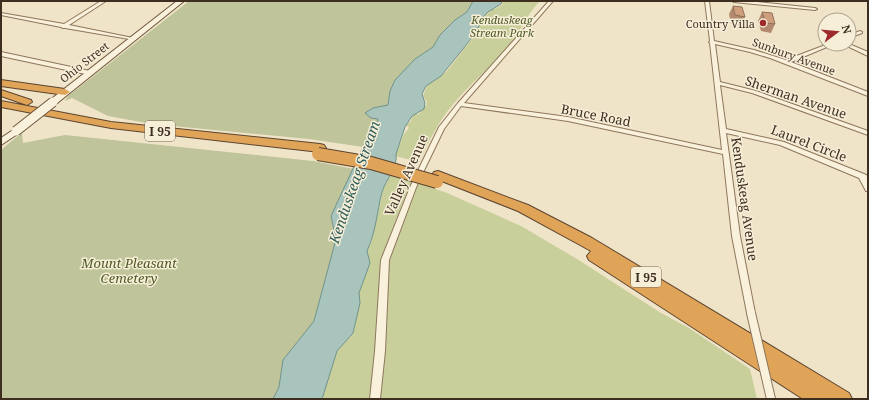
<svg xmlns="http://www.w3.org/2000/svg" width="869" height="400" font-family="'Noto Serif',serif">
  <rect width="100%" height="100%" fill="#f0e4c8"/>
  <path fill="#c9cf9b" d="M503,1h37c-15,15 -21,35 -35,50 -16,18 -35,33 -50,51 -16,18 -26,39 -36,60l-24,-6 9,-22 5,-6 -3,-3 5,-4 2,-7h6l5,-7 2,-1 1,-4 -4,-6 4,-10 -2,-1 21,-13 32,-41 1,-6 6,-5 -5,-1 11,-8v-2h4l7,-4z
    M391,173l56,20 74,33 56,33 84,54 28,15 61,41 7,30h-436l2,-3 14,-45 16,-18 7,-30 -1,-10 11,-30 -3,-12 4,-8 12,-53z"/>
  <path fill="#bfc49a" d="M189,1h284l-6,11 -12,8 -15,15 -7,12 -18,12 -25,32 -2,14 -15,3 -8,5 6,5 7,1 -1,12 -14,16 -54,-8 -157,-15 -44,-8 -36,-18 -7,3 3,-5z
    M20,134h2l1,9 42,-8 248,26 41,8 -23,47 5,23 -22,82 -31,39 -4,27 -6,12h-272v-249z"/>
  <path fill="#a9c4bc" stroke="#6f938a" d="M473,1h29l-1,3 -13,8 -6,6 -5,13 -14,18 -22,27 -15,10 -4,8 3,9 -1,6 -12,7 -7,11 -9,27c2,14 -10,25 -14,38 -5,19 -6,40 -15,59l3,12 -11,30 1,10 -7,30 -16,18 -14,45 -2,3h-48l6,-12 4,-27 31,-39 22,-82 -5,-23 32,-69 14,-16 1,-12 -7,-1 -6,-5 8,-5 15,-3 2,-14 5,-11 20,-21 18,-12 7,-12 15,-15 12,-8z"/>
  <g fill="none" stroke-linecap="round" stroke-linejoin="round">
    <defs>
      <path id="street" d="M101,1h5l-37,24 64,13h2v2l-70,-12h-2l-2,-1 -60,-12v-2l63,11z
        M549,1h4l-89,102 104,14 154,33 -12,-107 -1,-1 1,-1 -5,-40h4l5,40 40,9 32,10 42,-16h6l-43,18 77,30v4l-98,-38 -20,-6 -35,-8 5,38 36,9 112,40v4l-116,-42 -32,-8 6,44 58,13 80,32 4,2v15h-2l-7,-13 -79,-33 -54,-12 14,103 15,77 -1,3 -3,1 -3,-1 -1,-3 -15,-77 -9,-82 -155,-33 -107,-15 -17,23 -27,56 -28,75 -4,91 -5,48h-10l5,-48 6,-91 30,-75 28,-58 19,-24z
        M732,1h15l68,7 2,1 -2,1 -81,-8z
        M860,31l2,1v1l-13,5v-3z
        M843,44h6l19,8v4z
        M1,52l89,19 3,2 -3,2 -89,-19z"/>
      <path id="secondary" d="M177,1h7l-128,103h-6v-4z
        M16,128l4,3 -1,2 -18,12v-7z"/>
      <path id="highway" d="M1,80l64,9 5,3 -5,3 -64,-9z
        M1,90l30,10 1,2 -5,3 -26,-9z
        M1,101l110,21 209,22 4,1 2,3 -2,3 -4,1 -209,-24 -110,-21z
        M438,171l90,34 64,33 257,155 3,6h-49l-214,-139 -2,-4 4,-5 -9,-5 -64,-35 -84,-33 -2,-3 2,-3z"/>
    </defs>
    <use href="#street" stroke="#8d765c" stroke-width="2"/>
    <use href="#secondary" stroke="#6f573f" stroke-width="2"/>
    <use href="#highway" stroke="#5b4430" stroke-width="2"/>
    <use href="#street" fill="#faf1dc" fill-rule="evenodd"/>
    <use href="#secondary" fill="#faf1dc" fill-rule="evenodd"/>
    <use href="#highway" fill="#e0a458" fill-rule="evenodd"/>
    <defs>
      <path id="street-bridge" d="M751,313l20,86"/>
      <path id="secondary-bridge" d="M16,131l37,-29"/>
      <path id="highway-bridge" d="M318,154l53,9 66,19"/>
    </defs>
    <use href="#street-bridge" stroke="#8d765c" stroke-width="10" stroke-linecap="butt"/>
    <use href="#secondary-bridge" stroke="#6f573f" stroke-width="11" stroke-linecap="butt"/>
    <use href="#highway-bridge" stroke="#5b4430" stroke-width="14" stroke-linecap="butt"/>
    <use href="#street-bridge" stroke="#faf1dc" stroke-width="8"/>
    <use href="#secondary-bridge" stroke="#faf1dc" stroke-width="9"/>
    <use href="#highway-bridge" stroke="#e0a458" stroke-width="12"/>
  </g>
  <path fill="#b2896c" d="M733,6l12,11 -4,8 -10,-1 -2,-10z
    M762,12l13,12 -4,9 -10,-2 -3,-10z"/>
  <path fill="#cf9f7d" stroke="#916f58" d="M733,6l9,1 3,10 -10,-2z
    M762,12l10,1 3,11 -9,-1z"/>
  <circle fill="#9e2a2b" stroke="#f7eed8" stroke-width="1.5" cx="763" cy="23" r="4"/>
  <g text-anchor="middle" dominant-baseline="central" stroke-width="3" stroke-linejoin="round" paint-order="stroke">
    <g font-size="11" font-style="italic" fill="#4d5a26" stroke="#f7eed8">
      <text x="502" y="19">Kenduskeag<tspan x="502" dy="13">Stream Park</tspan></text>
    </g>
    <g font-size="11" fill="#3d2e20" stroke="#f7eed8" text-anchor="end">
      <text x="755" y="23">Country Villa</text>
    </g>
    <g font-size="11" fill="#3d2e20" stroke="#f7eed8">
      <text transform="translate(794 56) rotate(20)">Sunbury Avenue</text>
      <text transform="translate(84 62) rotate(-38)">Ohio Street</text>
    </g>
    <g fill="#f7eed8" stroke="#756857" stroke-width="1">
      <rect x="145" y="121" width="30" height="20" rx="3"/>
      <rect x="631" y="267" width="30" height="20" rx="3"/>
    </g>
    <g font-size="12" font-weight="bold" fill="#3d2e20">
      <text x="160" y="131">I 95</text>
      <text x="646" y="277">I 95</text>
    </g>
    <g font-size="13" fill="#3d2e20" stroke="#f7eed8">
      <text transform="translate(796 97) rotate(19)">Sherman Avenue</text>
      <text transform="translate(596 115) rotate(11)">Bruce Road</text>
      <text transform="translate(809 143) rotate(21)">Laurel Circle</text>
      <text transform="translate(406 175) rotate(-66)">Valley Avenue</text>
      <text transform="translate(745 199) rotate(82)">Kenduskeag Avenue</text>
    </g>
    <g font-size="13" font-style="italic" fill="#4d5a26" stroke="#f7eed8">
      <text x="129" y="263">Mount Pleasant<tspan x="129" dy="15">Cemetery</tspan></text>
    </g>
    <g font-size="14" font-style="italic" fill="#2f5d5a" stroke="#f7eed8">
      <text transform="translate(354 182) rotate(-71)">Kenduskeag Stream</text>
    </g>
  </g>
  <rect width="869" height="400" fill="none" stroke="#3d2e20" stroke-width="4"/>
  <g transform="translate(837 32) rotate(74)"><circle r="19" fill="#f7eed8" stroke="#ada18e"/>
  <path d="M0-3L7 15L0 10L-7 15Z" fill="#9e2a2b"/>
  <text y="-6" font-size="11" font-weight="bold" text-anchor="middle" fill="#3d2e20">N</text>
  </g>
</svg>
